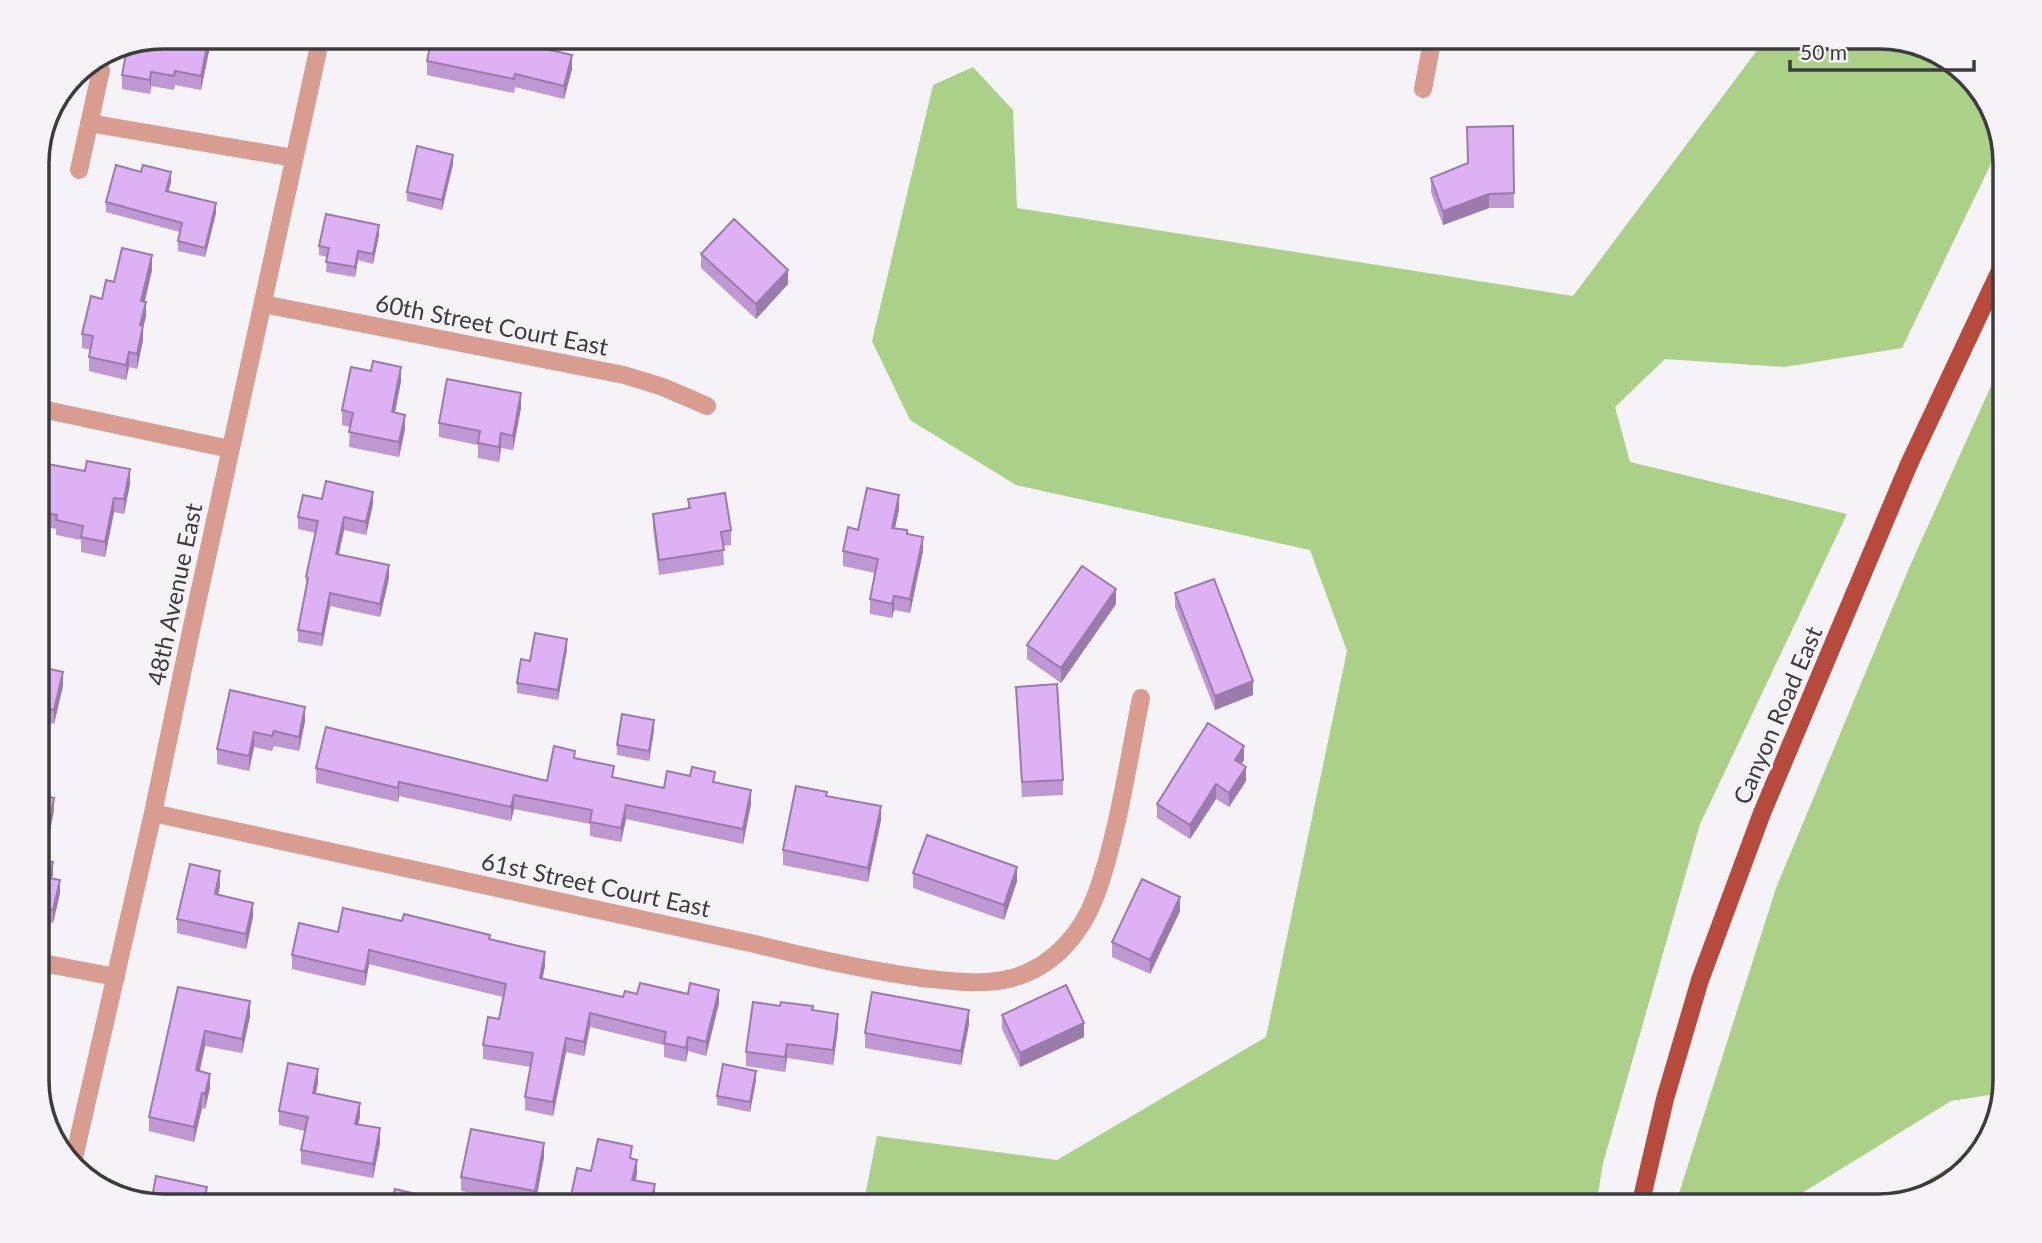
<svg xmlns="http://www.w3.org/2000/svg" width="2042" height="1243" font-family="Lato,sans-serif">
  <rect width="100%" height="100%" fill="#f6f3f8"/>
  <path fill="#abd188" d="M1767,37h111l64,17 46,46 13,43 -99,205 -118,19 -119,-8 -50,48 15,55 217,52 -147,310 -97,339 -7,43h-733l14,-70 180,24 209,-123 81,-386 -37,-101 -294,-65 -106,-65 -38,-79 61,-256 40,-18 40,43 4,98 556,88z
    M2005,355v725l-3,13 -51,8 -170,105h-106l101,-318 133,-320z
    M1969,1162l-27,27 -54,15 60,-36z"/>
  <g fill="none" stroke-linecap="round" stroke-linejoin="round">
    <path stroke="#d89c91" stroke-width="18" d="M1423,89l10,-52
      M89,123l205,35
      M79,170l22,-100
      M263,304l361,71 39,12 44,19
      M37,408l193,41
      M153,813l602,131c56,14 111,26 167,34 29,3 61,8 90,0 41,-11 70,-45 84,-83 22,-61 32,-133 45,-197
      M37,962l79,15
      M73,1162l80,-349 39,-187 129,-589"/>
    <path stroke="#b64b3d" stroke-width="18" d="M1640,1206l25,-107 35,-119 62,-167 147,-349 96,-204"/>
  </g>
  <path fill="#bf97d2" d="M574,37h49l-2,9z
    M1516,37h23l-1,4z
    M209,51l-8,39 -26,-5 -1,5 -23,-4 -1,8 -28,-5v-14z
    M427,61l145,8 -8,30 -49,-12 -1,6 -87,-18z
    M1513,126l1,82h-25l-46,17 -12,-33v-14l37,-15 -1,-36z
    M453,164l-11,46 -35,-9v-9z
    M171,182l-3,9 48,22 -11,44 -27,-6v-10l2,-9 -74,-20v-10z
    M379,235l-6,29 -15,-4 -3,17 -29,-5 1,-15 -8,-2v-9z
    M701,254l87,30 -32,35 -55,-51z
    M152,270l-7,32 1,15 -3,9v14l-6,29 -8,-2 -3,13 -37,-9v-14l1,-7 -8,-2v-14l20,-35 12,-17z
    M401,381l-6,32 10,16 -6,28 -50,-10 1,-20 -8,-2v-15z
    M521,408l-8,42 -12,-2 -2,14 -21,-4v-13l-39,-8v-14z
    M130,484l-6,30 -10,-2 -9,45 -24,-5v-12l-25,-5v-6l-19,-4v-36z
    M322,499l51,5 -7,31 -22,-5 -5,24 50,24 -9,39 -50,-11 -8,40 -24,-4v-12l8,-40v-13l10,-44 -18,-4v-12z
    M688,499l43,31v15l-8,1 1,19 -65,10 -6,-47v-14l35,-6z
    M899,509l-4,19 12,6 16,17 -13,62 -16,-3 -2,8 -22,-4v-15l5,-26 -32,-7v-15l15,-21z
    M1175,593l78,102 -38,15 -40,-103z
    M1116,604l-55,79 -34,-24v-14z
    M567,649l-9,51 -41,-7v-10l13,-22z
    M37,666l26,20 -9,38 -11,-3 -3,11 -3,-1z
    M1016,687l47,93v15l-41,2z
    M230,690l75,31 -6,30 -25,-5 -2,5 -18,-4 -5,24 -32,-7v-15z
    M654,730l-5,31 -32,-6v-10z
    M575,758l39,19 50,11 51,-6 36,22 -8,40 -117,-25 -5,23 -31,-6v-12l-76,-15 -3,12 -112,-25 -1,6 -82,-19v-15l231,13z
    M1244,760l-3,4 5,17 -17,26 -13,-8 -26,40 -33,-21v-14z
    M37,794l17,16 -10,51 9,14 -1,3 8,15 -7,30 -16,-4z
    M827,796l54,24 -13,62 -85,-17v-15z
    M913,873l104,8 -13,39 -91,-32z
    M220,886l-2,8 35,23 -7,32 -69,-16v-14z
    M1180,911l-30,63 -38,-17v-15z
    M402,921l88,18 55,27 -3,13 81,18 14,-3 82,9 -13,53 -18,-5 -2,11 -22,-5v-12l-74,-18 -6,29 -18,-4 -13,64 -28,-6v-13l6,-30 -48,-8v-14l16,-26 4,-22 -134,-33 -4,22 -73,-17v-14l46,-23z
    M178,987l72,29 -8,37 -37,-7 -5,25 10,17 -5,21 -3,-1 -8,34 -45,-11v-14z
    M813,1011l25,17 -5,37 -46,-7 -2,14 -39,-6v-14z
    M1002,1015l82,22 -64,30 -18,-38z
    M969,1024l-8,41 -96,-17v-15z
    M756,1080l-6,32 -33,-7v-9z
    M318,1083l-2,10 44,24 -2,7 22,19 -7,35 -72,-14v-14l4,-19 -26,-6v-14z
    M544,1157l-9,49 -74,-15v-14z
    M632,1159l5,15 -1,6 19,19 -2,7h-83v-6l21,-29z"/>
  <path fill="#9b7bab" d="M209,37v14l-8,39v-14z
    M572,55v14l-8,30v-13z
    M151,72v14l-1,8v-14z
    M453,155v9l-11,46v-10z
    M171,172v10l-5,18v-9z
    M1489,194v14l-46,17v-14z
    M216,203v10l-11,44v-9z
    M379,225v10l-6,29v-10z
    M358,251v9l-3,17v-10z
    M152,255v15l-11,46v-15z
    M788,270v14l-32,35v-15z
    M146,302v15l-6,22v-14z
    M143,326v14l-6,29v-15z
    M129,352v15l-3,13v-15z
    M401,367v14l-9,46v-15z
    M521,393v15l-8,42v-14z
    M405,415v14l-6,28v-15z
    M501,433v15l-2,14v-15z
    M130,469v15l-6,30v-15z
    M373,492v12l-7,31v-13z
    M899,495v14l-7,33v-14z
    M114,498v14l-9,45v-15z
    M344,517v13l-8,36v-12z
    M923,537v14l-13,62v-14z
    M389,565v13l-9,39v-13z
    M1116,589v15l-55,79v-15z
    M330,593v13l-8,40v-12z
    M894,596v14l-2,8v-14z
    M567,639v10l-9,51v-10z
    M63,672v14l-9,38v-14z
    M1253,681v14l-38,15v-14z
    M43,707v14l-3,11v-15z
    M305,707v14l-6,30v-14z
    M654,720v10l-5,31v-10z
    M254,732v15l-5,24v-15z
    M1244,746v14l-9,14v-14z
    M1246,767v14l-17,26v-14z
    M399,782v14l-1,6v-14z
    M1216,784v15l-26,40v-14z
    M751,790v14l-8,40v-15z
    M514,795v14l-3,12v-14z
    M54,798v12l-12,62v-12z
    M626,805v14l-5,23v-14z
    M881,806v14l-13,62v-14z
    M53,862v13l-4,15v-12z
    M1017,867v14l-13,39v-15z
    M220,871v15l-5,22v-14z
    M60,880v13l-7,30v-13z
    M1180,897v14l-30,63v-14z
    M253,903v14l-7,32v-15z
    M369,950v14l-4,22v-14z
    M545,952v14l-5,26v-14z
    M719,990v13l-13,53v-14z
    M250,1001v15l-8,37v-14z
    M969,1010v14l-8,41v-14z
    M590,1013v14l-6,29v-14z
    M838,1014v14l-5,37v-15z
    M1084,1023v14l-64,30v-14z
    M205,1031v15l-9,39v-15z
    M688,1037v14l-2,11v-14z
    M566,1038v14l-13,64v-14z
    M787,1044v14l-2,14v-15z
    M318,1069v14l-5,24v-14z
    M756,1071v9l-6,32v-10z
    M210,1074v14l-5,21v-15z
    M202,1093v15l-8,34v-15z
    M360,1103v14l-5,21v-14z
    M380,1128v15l-7,35v-14z
    M544,1143v14l-9,49v-15z
    M637,1160v14l-5,20v-14z
    M655,1184v15l-2,7h-3z
    M207,1187l-1,19h-3z"/>
  <path fill="#deb0f4" stroke="#9b7bab" stroke-width="2" d="M164,37h45l-8,39 -26,-5 -1,5 -23,-4 -1,8 -28,-5 6,-31z
    M432,37h60l80,18 -8,31 -49,-12 -1,5 -87,-18z
    M1513,126l1,67 -25,1 -46,17 -12,-33 37,-15 -1,-36z
    M417,146l36,9 -11,45 -35,-8z
    M116,165l25,7 2,-7 28,7 -5,19 50,12 -11,45 -27,-7 4,-18 -76,-21z
    M326,214l53,11 -6,29 -15,-3 -3,16 -29,-5 3,-14 -10,-2z
    M734,219l54,51 -32,34 -55,-50z
    M122,248l30,7 -11,46 5,1 -6,23 3,1 -6,28 -8,-2 -3,13 -37,-8 4,-21 -11,-2 9,-38 11,3 4,-19 8,2z
    M373,361l28,6 -9,45 13,3 -6,27 -50,-10 4,-19 -11,-3 9,-43 20,4z
    M447,379l74,14 -8,43 -12,-3 -2,14 -21,-4 2,-12 -41,-8z
    M87,461l43,8 -6,30 -10,-1 -9,44 -24,-5 2,-11 -27,-6 1,-5 -20,-4v-22l5,-26 43,8z
    M326,481l47,11 -7,30 -22,-5 -8,37 53,11 -9,39 -50,-11 -8,41 -24,-4 10,-52 -2,-1 12,-56 -20,-4 5,-22 19,4z
    M867,488l32,7 -7,33 15,2v4l16,3 -13,62 -16,-3 -2,8 -22,-5 8,-40 -35,-8 5,-24 10,3z
    M725,493l6,37 -10,2 3,18 -65,10 -6,-46 37,-6 -2,-9z
    M1082,566l34,23 -55,79 -34,-23z
    M1214,579l39,102 -38,15 -40,-103z
    M535,633l32,6 -9,51 -41,-7 4,-24 9,2z
    M37,666l26,6 -9,38 -11,-3 -3,10h-3z
    M1057,684l6,96 -41,2 -6,-95z
    M230,690l75,17 -6,30 -25,-6 -2,5 -18,-4 -5,24 -32,-7z
    M622,714l32,6 -5,31 -32,-6z
    M1208,723l36,23 -9,14 11,7 -17,26 -13,-9 -26,41 -33,-21z
    M326,727l221,54 7,-35 21,5 -1,7 40,8 -2,11 52,11 3,-17 23,5 2,-9 23,5 -2,10 38,8 -8,39 -117,-24 -5,23 -31,-6 2,-12 -78,-15 -3,12 -112,-25 -1,6 -82,-20z
    M796,786l31,6 -1,4 55,10 -13,62 -85,-18z
    M37,794l17,4 -12,62 11,2 -4,16 11,2 -7,30 -16,-3z
    M927,835l90,32 -13,38 -91,-32z
    M190,864l30,7 -5,23 38,9 -7,31 -69,-15z
    M1142,879l38,18 -30,63 -38,-18z
    M343,908l59,13 2,-7 86,21 -1,4 56,13 -5,26 83,19 2,-6 12,3 3,-11 48,11 2,-11 29,7 -13,52 -18,-5 -2,11 -22,-5 2,-11 -76,-19 -6,29 -18,-4 -13,64 -28,-5 8,-44 -50,-8 5,-28 11,2 7,-35 -137,-34 -4,22 -73,-17 7,-32 39,9z
    M1066,985l18,38 -64,30 -18,-38z
    M178,987l72,14 -8,38 -37,-8 -9,39 14,4 -5,20 -3,-1 -8,34 -45,-10z
    M872,992l97,18 -8,41 -96,-18z
    M753,1002l27,4 1,-4 32,4 -1,4 26,4 -5,36 -46,-6 -2,13 -39,-5z
    M288,1063l30,6 -5,24 47,10 -5,21 25,4 -7,36 -72,-14 7,-33 -29,-6z
    M723,1064l33,7 -6,31 -33,-6z
    M471,1129l73,14 -9,48 -74,-14z
    M598,1139l34,7 -2,12 7,2 -5,20 23,4 -5,22h-53l-27,-6 7,-32 14,3z
    M156,1176l51,11 -4,19h-39l-13,-3z
    M395,1189l34,8 -2,9h-36z
    M274,1200l31,6h-32z"/>
  <g text-anchor="middle" dominant-baseline="central" stroke-width="6" stroke-linejoin="round" paint-order="stroke">
    <g font-size="24" fill="#3c3b3d" stroke="#f6f3f8">
      <text transform="translate(492 324) rotate(11)">60th Street Court East</text>
      <text transform="translate(174 594) rotate(-78)">48th Avenue East</text>
      <text transform="translate(1777 715) rotate(-67)">Canyon Road East</text>
      <text transform="translate(596 884) rotate(12)">61st Street Court East</text>
    </g>
  </g>
  <path d="M0 0H2042V1243H0ZM163 49H1879A114 114 0 0 1 1993 163V1080A114 114 0 0 1 1879 1194H163A114 114 0 0 1 49 1080V163A114 114 0 0 1 163 49Z" fill="#f6f3f8" fill-rule="evenodd"/>
  <path fill="none" stroke="#3c3b3d" stroke-width="3.5" d="M163 49H1879A114 114 0 0 1 1993 163V1080A114 114 0 0 1 1879 1194H163A114 114 0 0 1 49 1080V163A114 114 0 0 1 163 49Z"/>
  <path d="M1790 60v10h184v-10" fill="none" stroke="#3c3b3d" stroke-width="3.5"/>
  <text x="1800" y="60" font-size="21" fill="#3c3b3d" stroke="#f6f3f8" stroke-width="5" paint-order="stroke">50 m</text>
</svg>
